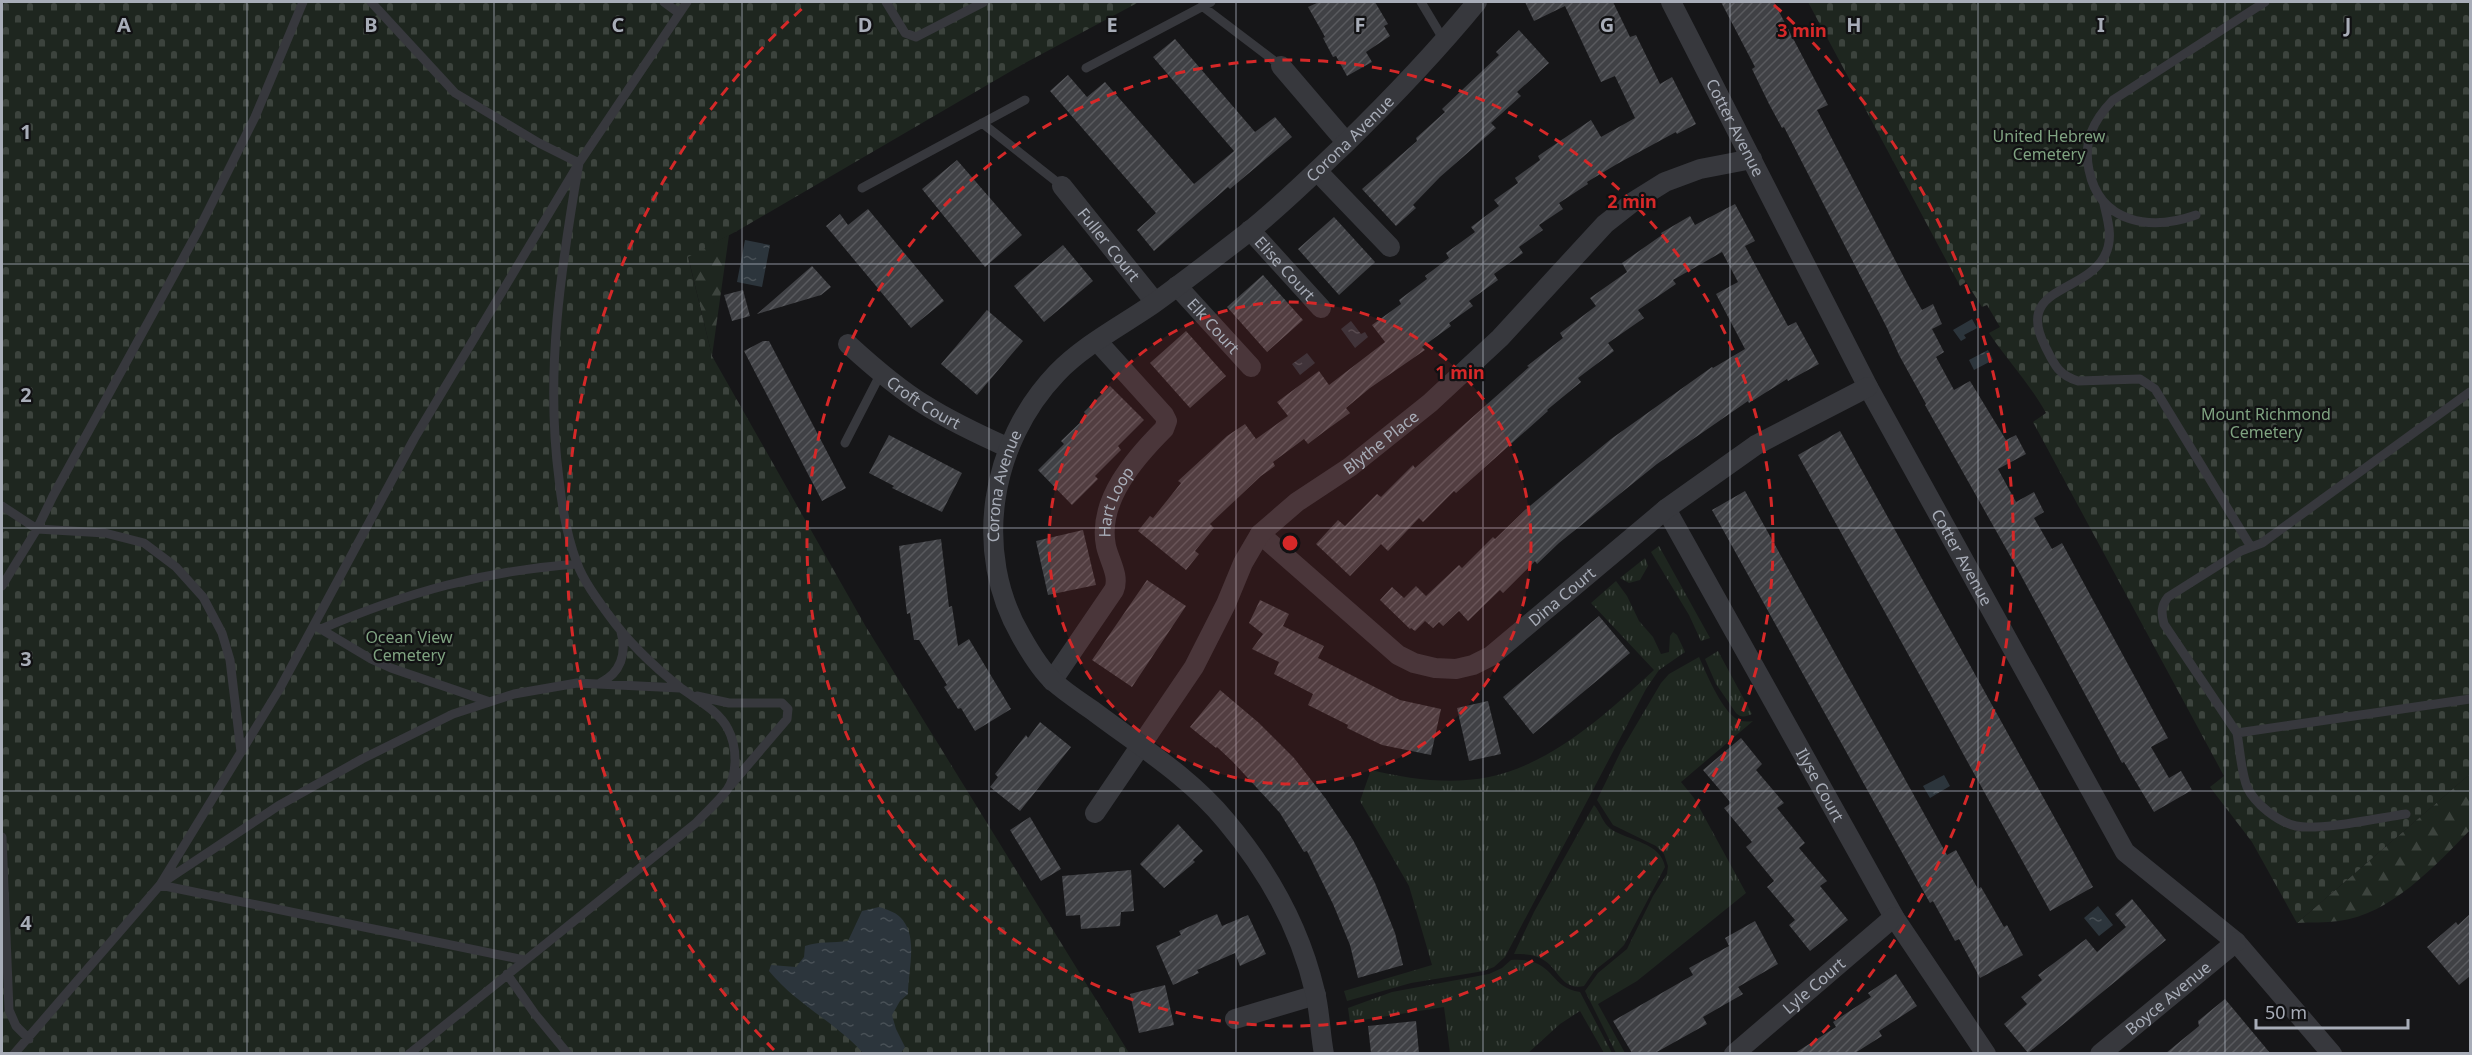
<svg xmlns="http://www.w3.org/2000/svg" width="2472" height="1055" font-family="'Noto Sans',sans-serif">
  <defs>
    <pattern id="grass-tufts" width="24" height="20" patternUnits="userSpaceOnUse" patternTransform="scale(1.5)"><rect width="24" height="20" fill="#1e261f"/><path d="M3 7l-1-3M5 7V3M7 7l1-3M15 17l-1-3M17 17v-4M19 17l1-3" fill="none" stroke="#3c433d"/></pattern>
    <pattern id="forest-firs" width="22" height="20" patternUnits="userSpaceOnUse" patternTransform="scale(1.5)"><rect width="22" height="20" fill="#1e261f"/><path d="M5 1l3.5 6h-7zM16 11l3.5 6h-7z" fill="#3c433d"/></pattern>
    <pattern id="cemetery-stones" width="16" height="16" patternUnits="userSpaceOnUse" patternTransform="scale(1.5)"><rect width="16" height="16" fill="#1e261f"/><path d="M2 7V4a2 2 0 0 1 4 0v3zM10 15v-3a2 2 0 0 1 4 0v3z" fill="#3c433d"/></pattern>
    <pattern id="water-ripples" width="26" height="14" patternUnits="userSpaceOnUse" patternTransform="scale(1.5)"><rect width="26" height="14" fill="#2c353c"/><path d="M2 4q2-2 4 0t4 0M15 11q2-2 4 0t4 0" fill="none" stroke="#485056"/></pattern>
    <pattern id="building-hatch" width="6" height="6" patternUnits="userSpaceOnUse" patternTransform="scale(1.5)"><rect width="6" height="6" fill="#404145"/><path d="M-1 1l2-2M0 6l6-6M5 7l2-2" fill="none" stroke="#595a5e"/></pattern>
  </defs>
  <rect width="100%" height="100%" fill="#161618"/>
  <path fill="url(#grass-tufts)" d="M1659,546l51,92 -9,3 -12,-26 -38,-63z
    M1645,558l3,8 -8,14 -11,3 -9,-5z
    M1616,581l11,15 12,25 14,16 8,17 8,-2 1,-16 3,-4 4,3 8,17 -26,18 -13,19 -141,268 -11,10 -10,4 -73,12 -64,18 -3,-10 88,-26 -23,-79 -49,-85 11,-31c38,9 79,15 118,7 65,-14 118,-64 165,-107l-63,-67z
    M1718,651l34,63c-7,3 -11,4 -16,-1l-20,-29 -11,-25z
    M1699,657c8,18 21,49 36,61 5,4 12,4 18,3l-72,61 13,16 52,95 -109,88 -39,23 27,49h-9l-31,-62 13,-18 29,-24 26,-53 14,-22 1,-8 -4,-12 -8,-8 -43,-21 -16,-25 25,-51 39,-66 8,-9z
    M1594,805c7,8 9,19 17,24 17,12 50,13 54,38l-41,78 -11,11 -18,14 -11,16c-23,5 -25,-18 -42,-27 -8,-5 -18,-5 -28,-5l20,-42z
    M1511,960c45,-3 36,27 69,32l32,61h-8l-24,-42 -20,13 -33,30 -77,-1 -6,-46 -94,15 -2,-14 44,-16 97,-18 13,-6z"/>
  <path fill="url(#forest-firs)" d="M729,235l-17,121 -24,-100z
    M2470,774v56c-34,35 -80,85 -131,91 -14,2 -28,1 -42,2z"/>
  <path fill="url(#cemetery-stones)" d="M2,2h1137l-114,61 -288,168 -49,26 24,99 154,271 263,426 -1127,1z
    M1808,2h662v772l-173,149 -45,-81 -42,-55 14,-11 -191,-354 13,-9c-16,-29 -39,-53 -57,-80l11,-6 -13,-22 -5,2 -16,-25 -6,4z"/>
  <path fill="url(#water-ripples)" d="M745,240l25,5 -8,42 -25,-5z
    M1972,319l5,9 -13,7 2,3 -5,3 -8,-11z
    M1351,321l10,13 4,-2 3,5 -13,11 -14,-19z
    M1988,350l5,10 -19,10 -5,-10z
    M1307,353l8,10 -15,12 -8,-11z
    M1944,775l6,11 -20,12 -7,-12z
    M2098,906l15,19 -14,11 -15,-18z
    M879,907c7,2 16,5 21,10 19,18 8,53 8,77l-8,7 -8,14 4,14 9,18 -4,6h-38c-28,-31 -67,-49 -94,-82l2,-6 25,2 8,-10 1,-11c14,-5 28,-3 43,-5l14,-30z"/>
  <path fill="url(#building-hatch)" d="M1319,2h56l13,22 -4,2 6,10 -24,16 6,10 -25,14 -11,-20 -3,1 -10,-19 2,-1 -17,-30z
    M1525,2h88l17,35 6,-2 24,49 12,-7 24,47 -19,10 -1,-2 -59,32 -30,18 1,2 -29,19 4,6 -24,16 4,5 -24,17 4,6 -29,21 4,6 -29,21 4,5 -24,17 2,3 -29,21 3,3 -55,38 -24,20 4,5 -25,18 -17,13 -4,-5 -31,23 2,4 -14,10 -51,48 4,4 -19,23 4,3 -13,16 -48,-39 12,-15 3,2 28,-35 -3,-2 49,-45 18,-12 11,15 32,-23 -11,-14 42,-31 10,14 56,-43 -13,-17 29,-21 -2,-4 28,-21 -2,-3 24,-18 -3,-5 29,-21 -4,-5 28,-21 -5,-6 24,-17 -3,-5 25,-18 -2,-4 53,-36 10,17 34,-19 -20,-42 -14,6 -36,-76 -31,15z
    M1721,2h53l54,103 -11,5 91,175 14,25 11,-6 9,20 -10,5 12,23 -8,5 18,33 16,-9 36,59 10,-5 10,19 -28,15 18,33 18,-10 10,20 -10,6 18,31 10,-6 106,195 -17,9 18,31 12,-7 11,19 -38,22 -30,-50 -2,1 -105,-195 -92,-163 1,-1 -27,-49 -12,-27 -103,-201 -2,1 -13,-24 -17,-35 3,-2z
    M1519,30l30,33 -32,29 4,4 -30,27 5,5 -56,49 -27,28 3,3 -20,18 -34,-37 55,-48 -1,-3 29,-26 -3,-3 57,-54 -3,-3z
    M1175,39l80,93 20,-15 17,20 -62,52 -2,-2 -74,64 -17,-21 19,-17 -106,-122 18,-16 19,22 18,-15 89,102 40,-33 -81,-94z
    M957,160l65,75 -37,32 -63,-78z
    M1735,204l20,37 -10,5 43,80 8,-4 23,42 -31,17 -1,-2 -38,24 -1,-2 -91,63 -98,79 -22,21 -2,-3 -32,32 -3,-3 -32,31 -9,-10 -16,15 -4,-4 -6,6 -8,-7 -10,10 -4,-3 -1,1 -30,-29 12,-13 12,11 12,-12 10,10 33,-31 3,3 31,-31 2,2 30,-29 86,-71 101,-72 1,1 32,-19 -29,-55 22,-12 -16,-30 -49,28 3,4 -38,26 6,8 -36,25 6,8 -36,27 3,4 -34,28 1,1 -92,82 -2,-2 -31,31 -4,-4 -31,33 -7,-7 -31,32 -34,-32 22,-24 7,6 32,-32 4,3 32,-32 2,3 114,-101 -2,-1 36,-28 -3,-5 36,-27 -6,-8 37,-26 -5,-9 40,-28 -1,-2 29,-17 5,9z
    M868,209l76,92 -33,27 -85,-102 14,-12 8,11z
    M1334,217l41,45 -36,33 -41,-46z
    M1063,245l30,36 -49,41 -30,-36z
    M812,266l19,21 -10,8 -64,19z
    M1263,275l40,45 -36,32 -40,-45z
    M743,290l7,26 -18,5 -8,-26z
    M987,310l36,31 -46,54 -36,-31z
    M1186,331l40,45 -36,32 -40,-45z
    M763,341h6l77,147 -24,13 -78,-150z
    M1110,386l34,34 -26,26 3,4 -26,26 3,3 -26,26 -34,-35 26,-26 -3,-3 26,-25 -3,-4z
    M1840,431l253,456 -43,24 -252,-456z
    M889,435l73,38 -20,39 -50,-24 2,-2 -25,-13z
    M1745,491l202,364 9,-5 22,39 3,-2 23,40 3,-2 16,30 -43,23 -21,-39 -4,2 -22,-40 -3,2 -218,-393z
    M1083,530l13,55 -48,10 -12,-54z
    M941,539l8,68 3,-1 6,40 11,-7 42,70 -36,22 -14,-23 -3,1 -14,-22 3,-2 -28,-45h-5l-4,-27 -3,1 -8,-68z
    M1147,580l39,26 -54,81 -40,-27z
    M1260,600l29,14 -6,12 41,20 -6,12 82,42 41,9 -10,46 -49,-10 -35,-17 1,-3 -40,-20 5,-11 -39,-20 5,-12 -27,-13 11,-15 -14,-11z
    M1599,616l31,37 -97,81 -30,-37z
    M1220,690l39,33 35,35 32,41 27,41 22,43 20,50 8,32 -45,13 -8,-33 -17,-41 -26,-53 -3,1 -24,-39 -47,-51 -16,-15 -1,1 -26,-21z
    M1488,701l13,53 -32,7 -12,-53z
    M1040,722l31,25 -51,64 -30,-24 8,-10 -3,-3 31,-39 2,3z
    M1741,738l21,26 -6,6 28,33 -7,5 28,35 -6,5 28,33 -7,5 28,34 -38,31 -21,-26 6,-5 -28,-33 7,-6 -28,-34 6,-5 -28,-34 7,-5 -28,-33z
    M1030,817l31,52 -20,12 -31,-51z
    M1178,824l25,27 -10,9 2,2 -31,26 -24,-24z
    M1131,870l3,41 -13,1 -1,14 -39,3 -1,-14 -14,1 -4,-40z
    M2132,899l34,41 -138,113 -24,-29 23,-20 -6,-7 21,-17 -4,-5 48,-36 11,13 29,-25 -11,-13z
    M1217,914l5,12 26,-11 18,39 -26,12 -5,-13 -38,17 2,3 -26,12 -17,-39 25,-11 -2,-4z
    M2470,914v62l-11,9 -32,-38 29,-25 2,3z
    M1755,921l23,43 -40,23 5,7 -40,23 4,7 -52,29h-23l-19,-32 80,-46 -4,-7 40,-22 -4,-8z
    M1896,974l21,32 -38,25 3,5 -27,17h-60l41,-26 -3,-5 38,-25 -3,-4z
    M1165,985l9,40 -35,8 -9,-39z
    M2225,999l45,54h-104l33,-27 -1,-5z
    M1416,1021l3,32h-48l-3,-27z"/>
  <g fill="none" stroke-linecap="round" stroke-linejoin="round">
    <path stroke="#37383d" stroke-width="9" d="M371,2l84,91 84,50 40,20c-18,104 -34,210 -20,316 3,28 8,58 18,84 6,17 20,36 31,51 20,28 45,52 73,74 16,12 37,22 47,41 9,17 10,45 -1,61 -9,12 -21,22 -31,33l-287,231
      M664,2l15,11
      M886,2l19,31 11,4 68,-35
      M1421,2l24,40
      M1202,6l79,60
      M1086,68l125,-66
      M982,123l80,63
      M862,188l163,-88
      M2104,204c4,17 10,36 0,53 -21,37 -89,30 -59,89 9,18 13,29 33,35l62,-2 15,10 96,158
      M2196,215c-45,16 -96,9 -107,-45 -6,-29 4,-49 24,-70l152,-98
      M2470,392l-208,151 -21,8 -73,46c-7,9 -7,16 -4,27l73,109 233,-34
      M845,443l36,-70
      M2,506l35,23 68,4 39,10 32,24 27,30 19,36 8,27 11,92
      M2,586l35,-57 16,-33 145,-265 57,-114 48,-115
      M319,628l52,31 20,9 99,34
      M321,629c87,-37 162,-58 256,-65
      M600,683c21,-10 27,-30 21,-51
      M697,696l32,7h53l6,6 -1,10 -57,67
      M2237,733c3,17 4,38 10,54 8,17 31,35 49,39 25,5 82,-8 110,-12
      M2,837l7,173 7,16 13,13
      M162,883l116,-77 84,-47 91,-45 61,-20 63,-11 103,5
      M160,885l364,75
      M507,974l28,40 33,40
      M14,1054l146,-169 120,-197 134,-249 165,-276 108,-161"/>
    <g stroke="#37383d" stroke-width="20">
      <path id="s1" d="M1671,2l197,385 257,465 111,90 96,112"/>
      <path d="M1281,66l65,76"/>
      <path d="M1317,171l73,76"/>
      <path id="s2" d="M1062,186l93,116"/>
      <path id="s3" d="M1250,230l71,78"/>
      <path id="s4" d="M1177,286l74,81"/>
      <path id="s5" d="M848,344c24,22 49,44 77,61 27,17 55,30 84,43"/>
      <path id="s6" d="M1666,509l228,408 92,137"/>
      <path id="s7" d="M1260,534l138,121 16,8 21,5 21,1 17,-4 18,-9 175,-147 90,-64 112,-58"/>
      <path id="s8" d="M1052,681l62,-91c6,-14 -5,-30 -8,-44 -9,-45 29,-88 58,-117l3,-8 -3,-6 -67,-74"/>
      <path id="s9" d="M1095,813l99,-146 32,-63 17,-41 17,-29 37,-32 53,-35 80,-64 70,-65 105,-114 28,-22 32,-20 35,-13 52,-10"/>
      <path d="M1235,1019l81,-24"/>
      <path id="s10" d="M1324,1054c-4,-21 -4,-42 -9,-62 -15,-64 -47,-121 -89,-171 -37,-45 -88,-76 -134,-111 -13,-9 -27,-18 -39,-29 -13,-12 -23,-29 -32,-45 -49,-84 -31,-193 36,-263 27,-28 64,-47 96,-69 32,-23 63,-47 94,-71 34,-27 66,-59 98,-89 47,-46 91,-92 132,-142"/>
      <path id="s11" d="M1734,1054l160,-137"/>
      <path id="s12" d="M2100,1054l136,-112"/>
    </g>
  </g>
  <path fill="none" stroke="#a8adb8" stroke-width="1.5" stroke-opacity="0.55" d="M247,2v1052M494,2v1052M742,2v1052M989,2v1052M1236,2v1052M1483,2v1052M1730,2v1052M1978,2v1052M2225,2v1052M2,264h2468M2,528h2468M2,791h2468"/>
  <circle cx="1290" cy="543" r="241" fill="#d62828" fill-opacity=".12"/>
  <g fill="none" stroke="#d62828" stroke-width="3" stroke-dasharray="10 8">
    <circle cx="1290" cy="543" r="241"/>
    <circle cx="1290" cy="543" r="483"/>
    <path d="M774 1050A724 724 0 0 1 806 5M1774 5A724 724 0 0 1 1806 1050"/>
  </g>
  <g text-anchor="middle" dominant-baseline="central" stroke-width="4.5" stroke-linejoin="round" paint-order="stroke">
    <g font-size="16" fill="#a8adb8" stroke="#111113">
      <text stroke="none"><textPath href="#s1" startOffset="141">Cotter Avenue</textPath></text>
      <text stroke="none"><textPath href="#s10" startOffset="1196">Corona Avenue</textPath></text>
      <text stroke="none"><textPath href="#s2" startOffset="75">Fuller Court</textPath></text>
      <text stroke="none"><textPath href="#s3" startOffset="52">Elise Court</textPath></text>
      <text stroke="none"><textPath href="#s4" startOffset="54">Elk Court</textPath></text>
      <text stroke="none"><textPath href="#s5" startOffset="96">Croft Court</textPath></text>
      <text stroke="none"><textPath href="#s9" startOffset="477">Blythe Place</textPath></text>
      <text stroke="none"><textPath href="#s10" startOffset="692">Corona Avenue</textPath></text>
      <text stroke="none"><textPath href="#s8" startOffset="202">Hart Loop</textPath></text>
      <text stroke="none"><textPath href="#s1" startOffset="627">Cotter Avenue</textPath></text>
      <text stroke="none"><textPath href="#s7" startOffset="374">Dina Court</textPath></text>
      <text stroke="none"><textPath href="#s6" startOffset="316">Ilyse Court</textPath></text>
      <text stroke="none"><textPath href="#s11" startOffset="105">Lyle Court</textPath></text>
      <text stroke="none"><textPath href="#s12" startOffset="88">Boyce Avenue</textPath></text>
    </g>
    <g font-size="16" fill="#7fa381" stroke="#111113">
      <text x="2049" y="136">United Hebrew<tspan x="2049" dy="18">Cemetery</tspan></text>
      <text x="2266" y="414">Mount Richmond<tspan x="2266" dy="18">Cemetery</tspan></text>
      <text x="409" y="637">Ocean View<tspan x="409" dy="18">Cemetery</tspan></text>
    </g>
  </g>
  <g font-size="20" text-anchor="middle" font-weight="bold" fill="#a8adb8" stroke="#111113" stroke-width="4.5" stroke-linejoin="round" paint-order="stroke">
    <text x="124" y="32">A</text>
    <text x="371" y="32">B</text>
    <text x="618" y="32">C</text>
    <text x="865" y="32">D</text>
    <text x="1112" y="32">E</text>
    <text x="1360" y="32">F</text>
    <text x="1607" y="32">G</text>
    <text x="1854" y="32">H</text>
    <text x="2101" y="32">I</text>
    <text x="2348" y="32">J</text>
    <text x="26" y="139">1</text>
    <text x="26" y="402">2</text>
    <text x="26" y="666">3</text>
    <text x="26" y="930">4</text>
  </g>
  <circle cx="1290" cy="543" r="9" fill="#d62828" stroke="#111113" stroke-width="3"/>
  <g font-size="18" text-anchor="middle" font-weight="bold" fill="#d62828" stroke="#111113" stroke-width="4.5" stroke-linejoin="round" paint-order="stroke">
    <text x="1802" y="37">3 min</text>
    <text x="1632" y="208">2 min</text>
    <text x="1460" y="379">1 min</text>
  </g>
  <rect width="2472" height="1055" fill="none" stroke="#a8adb8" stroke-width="6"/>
  <path d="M2256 1019v9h152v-9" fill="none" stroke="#a8adb8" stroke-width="3"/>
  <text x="2265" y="1019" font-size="18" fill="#a8adb8" stroke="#111113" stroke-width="4.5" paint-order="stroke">50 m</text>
</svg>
